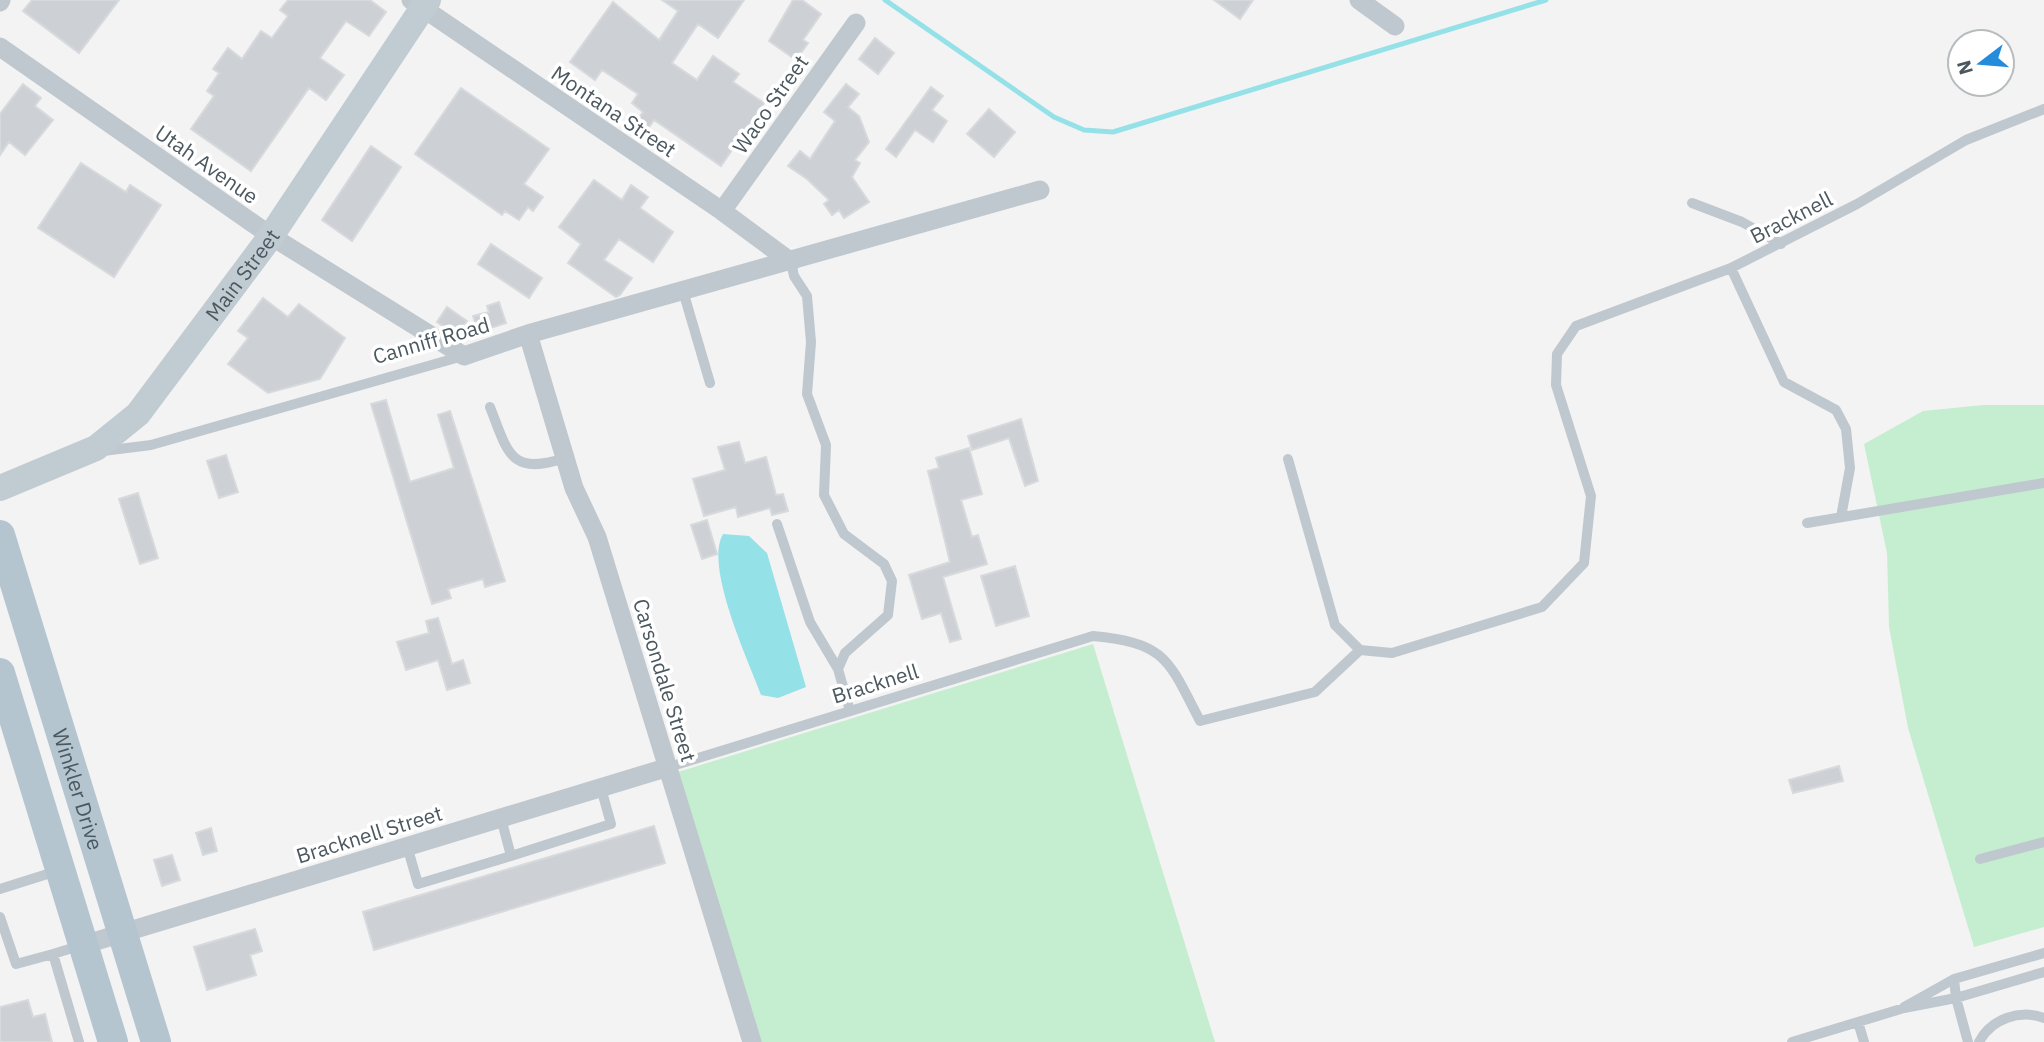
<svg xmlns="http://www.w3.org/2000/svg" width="2044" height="1042" font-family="'IBM Plex Sans',sans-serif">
  <rect width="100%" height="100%" fill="#f4f3f3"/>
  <path fill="#c5eed0" d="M1983,405h61v522l-70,20 -66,-219 -19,-101 -2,-74 -23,-109 59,-33z
    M1093,644l122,398h-454l-83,-270z"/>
  <path fill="#95e1e8" d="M723,534l26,2 18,17 39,134 -28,11 -17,-3c-13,-35 -57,-129 -38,-161z"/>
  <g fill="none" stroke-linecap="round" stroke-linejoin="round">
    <path stroke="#95e1e8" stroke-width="5" d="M885,0l169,117 30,13 29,2 433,-132"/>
  </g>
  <path fill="#cdd0d4" stroke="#d7dadd" stroke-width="2" d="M32,0h87l-40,53 -56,-42z
    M288,0h82l16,12 -17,24 -23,-15 -26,37 24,17 -18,25 -17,-12 -58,83 -60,-42 23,-33 -7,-5 12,-18 -6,-4 15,-21 14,11 19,-28 11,7 16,-22 -8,-6z
    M662,0h82l-26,38 -20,-14 -26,39 25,17 16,-24 26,18 -6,8 31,21 -43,63 -67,-46 -9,13 -11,-8 9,-13 -11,-9 6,-9 -36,-24 -7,10 -25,-18 43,-60 46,38 19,-29z
    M793,0h9l19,14 -18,26 5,3 -12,17 -27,-19z
    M1214,0h39l-13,19z
    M875,38l19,15 -16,21 -19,-15z
    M23,84l18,14 -6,8 18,14 -28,35 -16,-13 -9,13v-41z
    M846,84l13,10 -11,13 11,9 10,26 -14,18 5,3 -8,14 17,25 -25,16 -5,-8 -7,5 -8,-11 5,-4 -22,-21 -19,-13 12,-15 10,8 25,-38 -11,-9z
    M931,87l12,9 -11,14 15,11 -14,21 -18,-12 -19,27 -10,-8z
    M461,88l88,61 -25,35 19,13 -10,14 -5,-4 -9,13 -14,-9 -3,4 -87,-61z
    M989,109l26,23 -21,25 -27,-23z
    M371,146l30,21 -49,74 -30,-21z
    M81,163l45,29 4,-7 31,20 -47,72 -76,-49z
    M594,180l28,20 9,-15 17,12 -8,11 33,24 -20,30 -34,-23 -15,21 28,18 -12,17 -4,2 -48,-34 13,-19 -22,-17z
    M491,244l51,34 -13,20 -51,-34z
    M263,298l25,19 11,-13 46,34 -25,41 -52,14 -40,-29 20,-26 -10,-7z
    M499,302l7,21 -28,9 -5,-16 16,-4 -2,-6z
    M447,307l20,14 -10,15 -20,-14z
    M386,400l24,82 44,-14 -16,-53 12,-4 55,170 -20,6 -2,-8 -35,10 3,9 -19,6 -61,-200z
    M1021,419l17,62 -13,5 -16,-48 -37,12 -4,-14z
    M739,442l6,21 21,-6 10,38 7,-1 5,17 -16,4 -2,-7 -32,9 -2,-10 -32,9 -11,-37 32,-9 -7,-23z
    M969,448l13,46 -21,6 11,37 6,-2 9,29 -44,13 18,62 -11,3 -9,-29 -19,6 -13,-44 41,-13 -22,-91 11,-3 -3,-10z
    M226,455l12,37 -19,6 -12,-37z
    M138,493l20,65 -18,6 -21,-65z
    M707,520l10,34 -15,5 -11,-34z
    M1015,566l14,50 -33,10 -15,-50z
    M438,618l14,46 11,-4 7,23 -23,7 -9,-30 -32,10 -9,-28 32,-9 -3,-12z
    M1839,766l4,15 -50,12 -4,-13z
    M654,826l11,37 -291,87 -11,-38z
    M211,828l6,23 -14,4 -7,-22z
    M172,855l8,25 -18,6 -8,-26z
    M255,929l7,22 -12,4 6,20 -49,15 -13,-43z
    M28,1000l5,17 12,-3 7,28h-52v-35z"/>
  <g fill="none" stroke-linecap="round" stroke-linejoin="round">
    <path stroke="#bfc8ce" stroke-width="10" d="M1692,203l50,19 39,22
      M791,262l3,14 13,20 4,46 -4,52 19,51 -2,50 20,39 40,30 8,17 -4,34 -43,38 -7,16 12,42
      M1731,268l53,114 52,28 10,19 4,39 -9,49
      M683,291l27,92
      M490,407c18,46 20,69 75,51
      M103,451l48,-6 312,-89
      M1288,459l47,166 25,25
      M1807,523l237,-40
      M777,524l33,98 28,47
      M669,767l424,-131c73,7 75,23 107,85l115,-29 45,-42 32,3 150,-46 42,-44 7,-67 -35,-111 1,-31 19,-28 155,-58 126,-64 109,-64 78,-31
      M407,846l11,38 93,-28 -10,-38
      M511,856l100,-32 -10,-36
      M1980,859l64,-17
      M0,889l57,-18
      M0,917l16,47 37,-10
      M1954,979l2,19 12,44
      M1904,1007l50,-28 90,-26
      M1858,1022l6,20
      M79,1042l-26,-88 29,-9
      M1792,1042l112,-34 52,-10 88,-26
      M1979,1042c12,-23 40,-33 65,-24"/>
    <path stroke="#bfc8ce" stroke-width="19" d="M411,0l311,211 69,51
      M1359,0l36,26
      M0,2l1,-2
      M0,47l271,189 193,120 64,-22 512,-144
      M722,211l134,-188
      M528,334l46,154 23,49 155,505
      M83,945l586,-178"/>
    <path stroke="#c0cbd2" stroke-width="26" id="s1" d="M0,488l96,-40 42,-34 133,-178 157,-236"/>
    <g stroke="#b4c5cf" stroke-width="30">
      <path id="s2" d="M0,535l156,507"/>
      <path d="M0,673l113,369"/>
    </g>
  </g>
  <g text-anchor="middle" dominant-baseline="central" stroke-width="7" stroke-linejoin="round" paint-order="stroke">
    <g font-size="21" fill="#4b585f" stroke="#fff">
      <text transform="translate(770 104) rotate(-55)">Waco Street</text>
      <text transform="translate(614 111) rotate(34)">Montana Street</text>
      <text transform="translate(207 164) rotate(35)">Utah Avenue</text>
      <text transform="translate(1791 217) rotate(-27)">Bracknell</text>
      <text stroke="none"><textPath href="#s1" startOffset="332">Main Street</textPath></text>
      <text transform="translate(431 340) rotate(-16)">Canniff Road</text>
      <text transform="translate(665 680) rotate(73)">Carsondale Street</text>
      <text transform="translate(875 683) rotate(-17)">Bracknell</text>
      <text stroke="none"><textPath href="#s2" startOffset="266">Winkler Drive</textPath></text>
      <text transform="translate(369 834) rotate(-17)">Bracknell Street</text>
    </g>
  </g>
  <g transform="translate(1981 63) rotate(254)"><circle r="33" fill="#ffffff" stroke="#b7bcbf" stroke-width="2"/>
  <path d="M0-5L12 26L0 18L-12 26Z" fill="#258cdc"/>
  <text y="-10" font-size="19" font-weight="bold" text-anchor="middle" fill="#4b585f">N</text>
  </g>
</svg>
